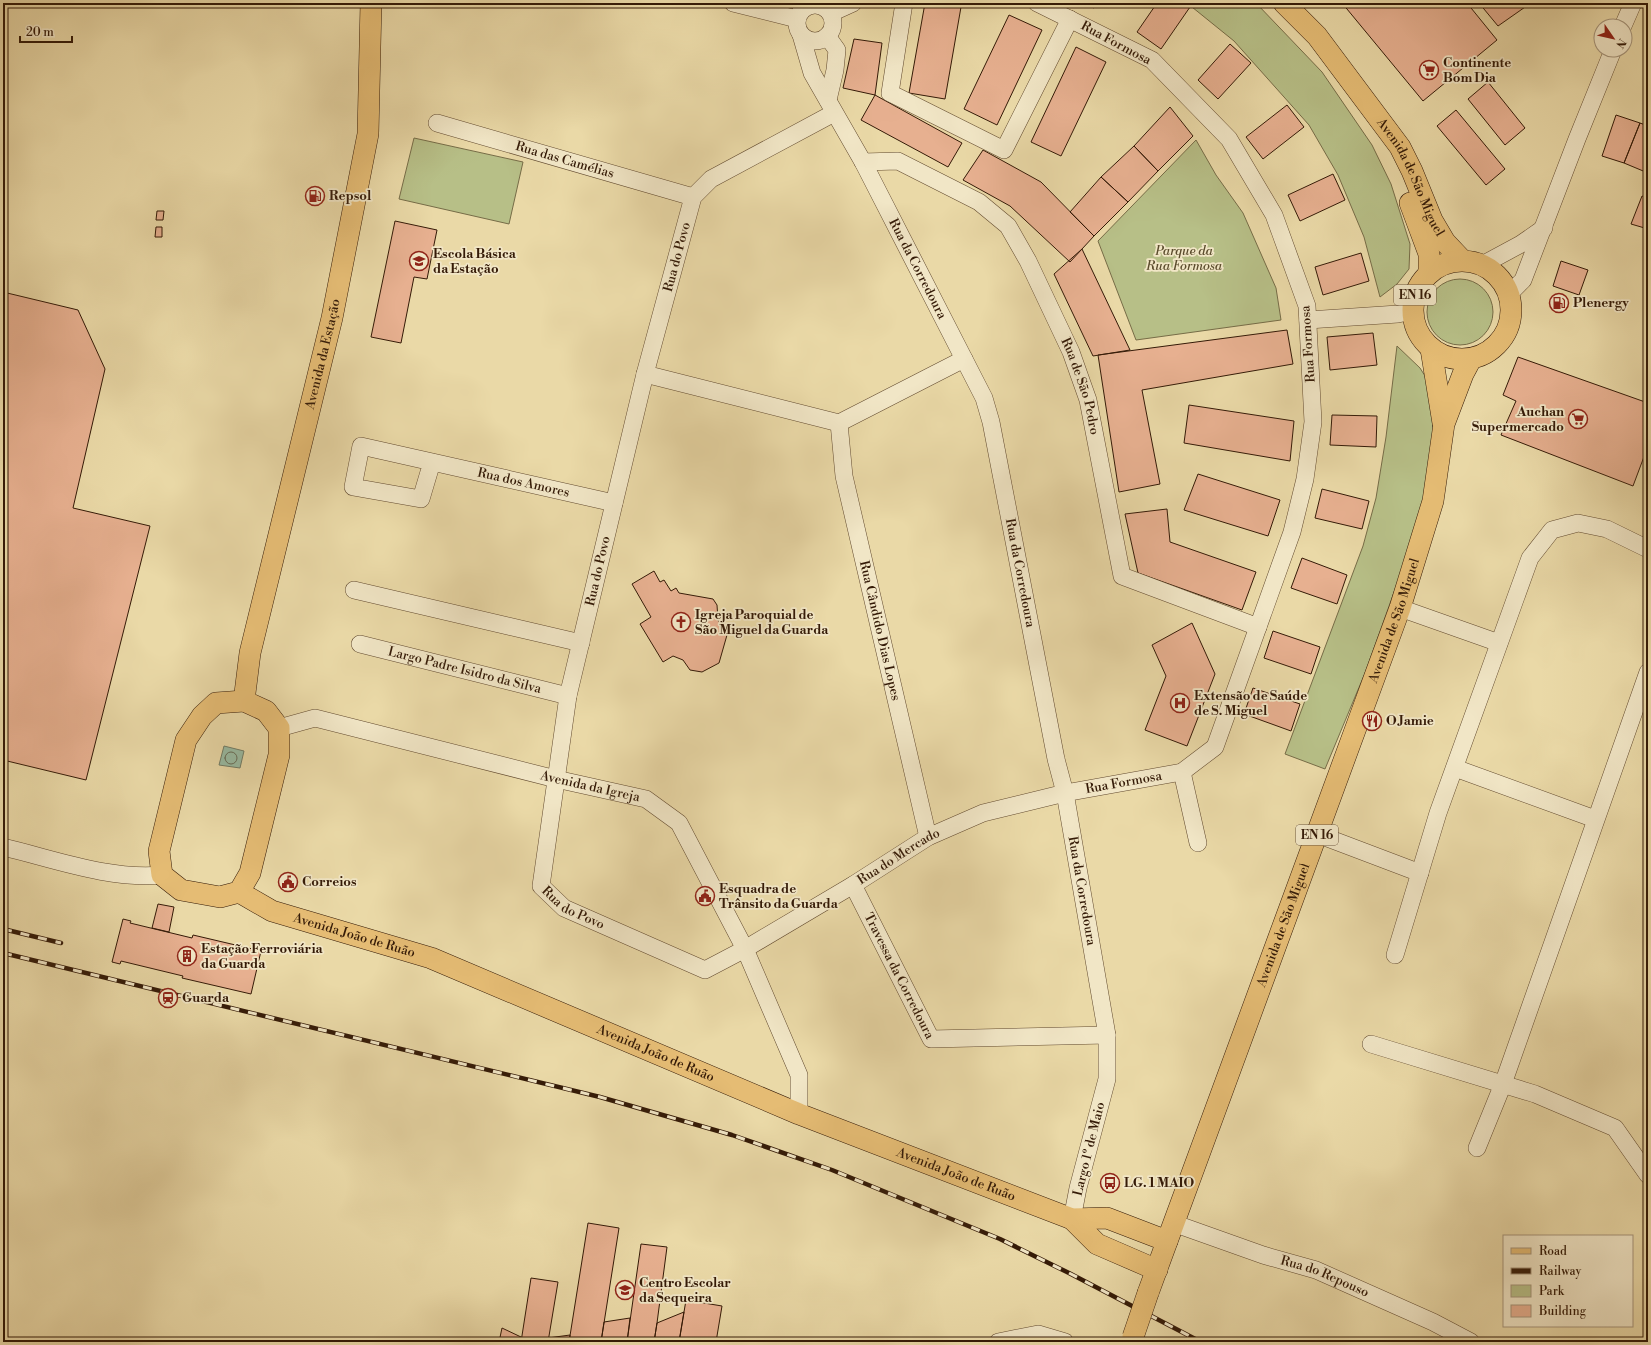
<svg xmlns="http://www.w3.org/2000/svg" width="1651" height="1345" font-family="'Libre Bodoni',serif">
  <rect width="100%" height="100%" fill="#ead9a7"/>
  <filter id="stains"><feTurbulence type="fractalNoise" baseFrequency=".005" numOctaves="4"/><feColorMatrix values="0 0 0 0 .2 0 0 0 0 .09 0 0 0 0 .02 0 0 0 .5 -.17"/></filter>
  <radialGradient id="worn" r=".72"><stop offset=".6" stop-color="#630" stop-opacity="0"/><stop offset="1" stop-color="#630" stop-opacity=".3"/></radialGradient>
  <path fill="#b7bf87" stroke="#766c47" d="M1187,3h69l66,69 50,73 19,39 19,60 -1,25 -12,15 -17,13 -16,-60 -26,-62 -29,-50 -75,-84z
    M414,138l109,24 -14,62 -110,-25z
    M1196,140l20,35 27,38 33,75 5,32 -145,20 -38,-99z
    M1427 312a33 33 0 1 1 66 0a33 33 0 1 1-66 0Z
    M1397,346l23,22 5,8 10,36 -9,91 -61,170 -40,96 -40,-15 78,-208 13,-48 10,-61z"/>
  <path fill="#98bba3" stroke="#707b65" d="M224,746l20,5 -4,17 -21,-3z"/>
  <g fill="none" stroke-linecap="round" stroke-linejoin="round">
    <path stroke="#666a55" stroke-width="1" d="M225 758a6 6 0 1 1 12 0a6 6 0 1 1-12 0Z"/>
  </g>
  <path fill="#e7b090" stroke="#341a07" d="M925,3h15l21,4 -16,92 -36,-6z
    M1085,3h12l-3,5z
    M1157,3h27l6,4 -29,42 -24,-17z
    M1342,3h125l30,37 -74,61z
    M1479,3h47l2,2 -30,21z
    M1009,15l33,15 -45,95 -33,-16z
    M854,39l28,4 -7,52 -32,-7z
    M1230,44l21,19 -33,36 -20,-19z
    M1076,47l30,15 -45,94 -30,-14z
    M1488,82l37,46 -20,17 -37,-46z
    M875,95l87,48 -14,24 -87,-47z
    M1287,105l17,22 -41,32 -17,-22z
    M1170,107l23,29 -35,35 -24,-25z
    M1456,110l49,59 -19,16 -49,-59z
    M1616,115l24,8 -16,40 -22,-7z
    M1640,123l8,3v47l-24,-10z
    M1134,146l24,25 -30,31 -27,-25z
    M983,150l58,32 53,54 -24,26 -60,-56 -47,-26z
    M1333,174l12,26 -45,21 -12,-26z
    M1101,177l27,25 -34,34 -24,-24z
    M1642,196l6,2v31l-17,-5z
    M157,211h7l-1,9h-7z
    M395,221l42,9 -10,49 -13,-2 -13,66 -30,-6z
    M156,227h6v10h-7z
    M1082,249l48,101 -37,6 -39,-82z
    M1361,253l8,28 -46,14 -8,-28z
    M1561,261l27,9 -9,25 -26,-9z
    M3,292l75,18 27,59 -32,139 77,18 -64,254 -83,-20z
    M1287,330l6,34 -151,26 18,94 -41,8 -21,-137z
    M1373,333l4,32 -47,5 -3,-33z
    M1518,357l130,46v43l-15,40 -132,-51 15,-34 -13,-6z
    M1189,405l105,16 -4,40 -106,-18z
    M1332,415l45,1 -1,31 -46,-2z
    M1198,474l82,26 -12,36 -84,-26z
    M1322,489l47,12 -7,28 -47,-11z
    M1167,509l3,33 86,30 -14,38 -104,-37 -13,-59z
    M1302,558l45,17 -10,29 -46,-16z
    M654,571l6,11 4,-2 7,11 5,-3 3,5 34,6 4,6 1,15 9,15 -8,28 -17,9 -12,-2 -7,-10 -10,-4 -10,6 -23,-38 11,-7 -19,-33z
    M1192,623l23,51 -28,72 -42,-16 21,-54 -14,-31z
    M1273,631l47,16 -9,27 -47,-16z
    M1253,688l47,16 -9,27 -47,-17z
    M158,904l16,3 -5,25 -17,-4z
    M123,919l8,2 -1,2 62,15 1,-3 68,16 -10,43 -69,-16 1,-2 -62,-15 -1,3 -8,-2z
    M588,1223l31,5 -18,114h-32z
    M641,1244l26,3 -10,76 -3,19h-27z
    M531,1278l27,4 -10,60h-27z
    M686,1300l36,6 -6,36h-37z
    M684,1312l-5,30h-25l3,-19z
    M630,1318l-3,24h-26l3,-20z
    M502,1328l19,9v5h-22z
    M570,1335l-1,7h-21v-4z"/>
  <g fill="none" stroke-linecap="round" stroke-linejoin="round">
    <defs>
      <g id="minor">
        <path d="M733,3l64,16"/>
        <path d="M904,3l-14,90 114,57 66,-131"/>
        <circle cx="815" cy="23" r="18"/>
        <path d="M831,13l22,-10"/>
        <path d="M1623,26l10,-23"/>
        <path id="s1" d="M801,35l11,38 51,89 121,236 7,24 65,337 9,34 42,242v44l-29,109 -6,31"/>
        <path d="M827,36l10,14 -2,20 -7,30"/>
        <path id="s2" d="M834,113l-123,66 -18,18 -48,177 -77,322 -27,190 23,22 141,62 40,-21 108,-64 75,-48 55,-24 82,-20 117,-21 33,-25 77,-215 13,-53 8,-57 -6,-116 -33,-91 -45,-76 -77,-79 -115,-57"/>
        <path id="s3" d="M437,123l256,74"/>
        <path id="s4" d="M863,162l35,-1 81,41 29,24 20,35 43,91 17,48 34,176 136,51"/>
        <path d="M1482,265l39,-21 23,-16"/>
        <path d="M1509,294l14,-14 54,-141 36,-89"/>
        <path d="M1308,320l90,-6 14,-3"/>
        <path d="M645,374l194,49 125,-64"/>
        <path id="s5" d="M839,423l5,53 84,361"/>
        <path id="s6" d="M432,462l-11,37 -68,-12 8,-41 253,57"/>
        <path d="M354,590l227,53"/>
        <path d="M1400,608l99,35"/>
        <path id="s7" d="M360,644l208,52"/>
        <path id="s8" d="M279,728l36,-10 241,61 90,20 33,24 66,126 54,126v39"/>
        <path d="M1455,768l140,51"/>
        <path d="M1182,772l16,71"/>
        <path d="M1317,834l103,39"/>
        <path d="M3,847c51,12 106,33 159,28"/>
        <path id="s9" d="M853,885l78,154 176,-4"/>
        <path d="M1395,955l43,-142 92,-255 22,-28 26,-7 29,6 41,20"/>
        <path d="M1371,1044l164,50 80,34 33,47"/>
        <path d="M1477,1148l26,-64 145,-412"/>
        <path id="s10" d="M1173,1223l90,32 53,15 117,52 38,20"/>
        <path d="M998,1342l40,-8 27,8"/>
      </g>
      <g id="major">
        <path id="s11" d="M1284,3l33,33 83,111 12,24 20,49 13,22 17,18"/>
        <path d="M1410,203l19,51v19"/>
        <circle cx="1462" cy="310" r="49"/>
        <path d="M1431,349l12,74"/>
        <path id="s12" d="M244,701l6,-48 82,-335 36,-184 3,-131"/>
        <path d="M244,701l22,10 13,17v27l-29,118 -11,19 -19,5 -39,-7 -19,-15 -3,-24 27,-111 16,-24 14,-13z"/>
        <path id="s13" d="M239,892l33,19 159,47 368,156 273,105 35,-1 60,23"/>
        <path d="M1072,1219l25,25 60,26"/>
        <path id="s14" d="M1148,1293l252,-685 33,-107 11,-77 19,-50 8,-15"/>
      </g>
    </defs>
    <use href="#minor" stroke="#624a2f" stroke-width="18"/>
    <use href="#major" stroke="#341a07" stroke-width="22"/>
    <use href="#minor" stroke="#f1e6c6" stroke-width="17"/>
    <use href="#major" stroke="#e5bc74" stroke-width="21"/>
    <defs>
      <path id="rail" d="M3,929l58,14
        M3,953l597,144 132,38 100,35 168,69 69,34 132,69"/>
    </defs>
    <use href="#rail" stroke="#341a07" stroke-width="4.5"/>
    <use href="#rail" stroke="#f1e6c6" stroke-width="3" stroke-dasharray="9" stroke-linecap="butt"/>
    <defs>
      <path id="major-bridge" d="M1133,1337l15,-44"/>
    </defs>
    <use href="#major-bridge" stroke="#341a07" stroke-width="22" stroke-linecap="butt"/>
    <use href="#major-bridge" stroke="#e5bc74" stroke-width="21"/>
  </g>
  <defs>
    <symbol id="supermarket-ring" viewBox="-11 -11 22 22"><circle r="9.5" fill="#f1e6c6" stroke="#8f2418" stroke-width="1.5"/><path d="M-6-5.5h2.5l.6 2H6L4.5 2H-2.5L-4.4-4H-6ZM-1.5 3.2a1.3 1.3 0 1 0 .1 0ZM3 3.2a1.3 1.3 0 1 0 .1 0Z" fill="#8f2418"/></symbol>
    <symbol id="fuel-ring" viewBox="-11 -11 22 22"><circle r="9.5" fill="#f1e6c6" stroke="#8f2418" stroke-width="1.5"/><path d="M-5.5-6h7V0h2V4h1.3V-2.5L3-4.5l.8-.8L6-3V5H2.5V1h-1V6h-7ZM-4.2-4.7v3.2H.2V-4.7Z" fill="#8f2418"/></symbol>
    <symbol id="school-ring" viewBox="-11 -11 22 22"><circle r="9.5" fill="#f1e6c6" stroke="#8f2418" stroke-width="1.5"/><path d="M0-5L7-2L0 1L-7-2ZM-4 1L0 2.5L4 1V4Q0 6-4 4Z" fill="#8f2418"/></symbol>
    <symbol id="church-ring" viewBox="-11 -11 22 22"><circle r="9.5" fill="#f1e6c6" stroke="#8f2418" stroke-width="1.5"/><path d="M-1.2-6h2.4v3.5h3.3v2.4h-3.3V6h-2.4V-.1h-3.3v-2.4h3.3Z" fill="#8f2418"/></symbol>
    <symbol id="hospital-ring" viewBox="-11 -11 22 22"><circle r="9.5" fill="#f1e6c6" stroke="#8f2418" stroke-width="1.5"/><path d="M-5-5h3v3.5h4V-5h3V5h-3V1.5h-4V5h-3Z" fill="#8f2418"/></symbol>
    <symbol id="restaurant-ring" viewBox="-11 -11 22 22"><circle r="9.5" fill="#f1e6c6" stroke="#8f2418" stroke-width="1.5"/><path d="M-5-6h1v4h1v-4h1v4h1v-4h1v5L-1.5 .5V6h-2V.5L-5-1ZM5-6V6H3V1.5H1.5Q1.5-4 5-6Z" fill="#8f2418"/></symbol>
    <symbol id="civic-ring" viewBox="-11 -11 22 22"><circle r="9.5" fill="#f1e6c6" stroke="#8f2418" stroke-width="1.5"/><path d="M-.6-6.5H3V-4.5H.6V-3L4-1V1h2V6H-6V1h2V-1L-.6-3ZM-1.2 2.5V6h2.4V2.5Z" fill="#8f2418"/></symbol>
    <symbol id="building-ring" viewBox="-11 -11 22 22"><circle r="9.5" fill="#f1e6c6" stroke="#8f2418" stroke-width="1.5"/><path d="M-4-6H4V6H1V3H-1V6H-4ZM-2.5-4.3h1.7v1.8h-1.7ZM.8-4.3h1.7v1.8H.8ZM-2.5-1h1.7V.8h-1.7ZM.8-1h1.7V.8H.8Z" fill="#8f2418"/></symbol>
    <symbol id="station-ring" viewBox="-11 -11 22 22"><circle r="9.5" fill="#f1e6c6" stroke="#8f2418" stroke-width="1.5"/><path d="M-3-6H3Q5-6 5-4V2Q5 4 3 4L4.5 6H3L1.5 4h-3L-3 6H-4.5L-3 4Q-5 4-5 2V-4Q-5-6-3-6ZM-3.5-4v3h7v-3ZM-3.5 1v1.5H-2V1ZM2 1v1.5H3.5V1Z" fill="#8f2418"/></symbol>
    <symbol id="bus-ring" viewBox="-11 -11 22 22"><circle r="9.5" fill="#f1e6c6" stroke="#8f2418" stroke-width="1.5"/><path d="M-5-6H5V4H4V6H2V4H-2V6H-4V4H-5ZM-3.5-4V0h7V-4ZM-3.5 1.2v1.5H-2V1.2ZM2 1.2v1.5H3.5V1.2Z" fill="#8f2418"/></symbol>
  </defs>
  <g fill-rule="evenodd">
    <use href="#supermarket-ring" x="1418" y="59" width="22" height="22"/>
    <use href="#fuel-ring" x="304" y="185" width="22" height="22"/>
    <use href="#school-ring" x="408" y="250" width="22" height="22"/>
    <use href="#fuel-ring" x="1548" y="292" width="22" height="22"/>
    <use href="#supermarket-ring" x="1567" y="408" width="22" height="22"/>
    <use href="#church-ring" x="670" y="611" width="22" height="22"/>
    <use href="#hospital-ring" x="1169" y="692" width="22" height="22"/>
    <use href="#restaurant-ring" x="1361" y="710" width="22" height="22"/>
    <use href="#civic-ring" x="277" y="871" width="22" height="22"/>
    <use href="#civic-ring" x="694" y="885" width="22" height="22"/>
    <use href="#building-ring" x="176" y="945" width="22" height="22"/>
    <use href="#station-ring" x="157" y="987" width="22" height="22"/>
    <use href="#bus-ring" x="1099" y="1172" width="22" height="22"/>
    <use href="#school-ring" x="614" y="1279" width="22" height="22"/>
  </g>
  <g text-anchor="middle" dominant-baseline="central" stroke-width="3.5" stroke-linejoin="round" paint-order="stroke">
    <g fill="#f1e6c6" stroke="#6d5740" stroke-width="1">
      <rect x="1394" y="285" width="42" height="20" rx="3"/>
      <rect x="1296" y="825" width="42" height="20" rx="3"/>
    </g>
    <g font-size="12" font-weight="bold" fill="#341a07">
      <text x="1415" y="295">EN 16</text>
      <text x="1317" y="835">EN 16</text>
    </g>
    <g font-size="13" fill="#341a07" stroke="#f1e6c6">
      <text transform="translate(1116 43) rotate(28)">Rua Formosa</text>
      <text stroke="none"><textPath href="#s3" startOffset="133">Rua das Camélias</textPath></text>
      <text stroke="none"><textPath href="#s11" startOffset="217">Avenida de São Miguel</textPath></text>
      <text transform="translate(677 257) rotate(-75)">Rua do Povo</text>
      <text stroke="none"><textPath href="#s1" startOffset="262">Rua da Corredoura</textPath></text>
      <text transform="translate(1308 344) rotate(-94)">Rua Formosa</text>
      <text stroke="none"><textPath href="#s12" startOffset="356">Avenida da Estação</textPath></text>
      <text stroke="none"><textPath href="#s4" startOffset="340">Rua de São Pedro</textPath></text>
      <text stroke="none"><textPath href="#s6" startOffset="316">Rua dos Amores</textPath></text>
      <text transform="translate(598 571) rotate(-77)">Rua do Povo</text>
      <text stroke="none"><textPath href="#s1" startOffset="586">Rua da Corredoura</textPath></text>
      <text stroke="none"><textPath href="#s14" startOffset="716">Avenida de São Miguel</textPath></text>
      <text stroke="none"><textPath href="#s5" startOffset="212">Rua Cândido Dias Lopes</textPath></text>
      <text stroke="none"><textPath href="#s7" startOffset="108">Largo Padre Isidro da Silva</textPath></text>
      <text stroke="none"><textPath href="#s2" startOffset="1521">Rua Formosa</textPath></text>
      <text stroke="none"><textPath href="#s8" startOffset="321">Avenida da Igreja</textPath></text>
      <text stroke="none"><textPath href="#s2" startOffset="1282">Rua do Mercado</textPath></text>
      <text stroke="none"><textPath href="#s1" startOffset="910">Rua da Corredoura</textPath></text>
      <text stroke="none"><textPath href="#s2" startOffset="911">Rua do Povo</textPath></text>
      <text stroke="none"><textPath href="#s14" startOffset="392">Avenida de São Miguel</textPath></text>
      <text stroke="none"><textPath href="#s13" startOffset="124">Avenida João de Ruão</textPath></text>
      <text stroke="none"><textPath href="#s9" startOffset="102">Travessa da Corredoura</textPath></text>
      <text stroke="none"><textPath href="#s13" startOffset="448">Avenida João de Ruão</textPath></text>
      <text transform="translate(1089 1149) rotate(-76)">Largo 1º de Maio</text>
      <text stroke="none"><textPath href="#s13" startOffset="772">Avenida João de Ruão</textPath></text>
      <text stroke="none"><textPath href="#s10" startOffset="161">Rua do Repouso</textPath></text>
    </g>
    <g font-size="13" font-weight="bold" fill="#341a07" stroke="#f1e6c6" text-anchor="start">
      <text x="1443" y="63">Continente<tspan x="1443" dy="15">Bom Dia</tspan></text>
      <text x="329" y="196">Repsol</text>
      <text x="433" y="254">Escola Básica<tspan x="433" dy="15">da Estação</tspan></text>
      <text x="1573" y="303">Plenergy</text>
      <text x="1564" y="412" text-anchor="end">Auchan<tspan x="1564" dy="15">Supermercado</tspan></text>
      <text x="695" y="615">Igreja Paroquial de<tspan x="695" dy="15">São Miguel da Guarda</tspan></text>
      <text x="1194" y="696">Extensão de Saúde<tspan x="1194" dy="15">de S. Miguel</tspan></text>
      <text x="1386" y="721">O Jamie</text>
      <text x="302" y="882">Correios</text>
      <text x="719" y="889">Esquadra de<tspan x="719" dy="15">Trânsito da Guarda</tspan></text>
      <text x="201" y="949">Estação Ferroviária<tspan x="201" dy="15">da Guarda</tspan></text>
      <text x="182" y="998">Guarda</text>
      <text x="1124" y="1183">LG. 1 MAIO</text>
      <text x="639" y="1283">Centro Escolar<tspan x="639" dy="15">da Sequeira</tspan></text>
    </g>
    <g font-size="13" font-style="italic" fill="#5b4c2d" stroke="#f1e6c6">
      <text x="1184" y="251">Parque da<tspan x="1184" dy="15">Rua Formosa</tspan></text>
    </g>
  </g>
  <rect width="1651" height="1345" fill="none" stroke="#ead9a7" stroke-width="16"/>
  <rect x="4" y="4" width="1643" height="1337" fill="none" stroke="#341a07" stroke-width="2"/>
  <rect x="8" y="8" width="1635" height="1329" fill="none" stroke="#341a07"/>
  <rect x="1503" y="1235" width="130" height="92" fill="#f1e6c6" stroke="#a5947a"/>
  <rect x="1511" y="1248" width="20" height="6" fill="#e5bc74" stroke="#a5947a"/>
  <text x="1539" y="1255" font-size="12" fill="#341a07">Road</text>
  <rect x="1511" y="1268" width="20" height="6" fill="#341a07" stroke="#a5947a"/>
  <text x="1539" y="1275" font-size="12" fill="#341a07">Railway</text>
  <rect x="1511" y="1285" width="20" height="12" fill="#b7bf87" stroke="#a5947a"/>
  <text x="1539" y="1295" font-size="12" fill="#341a07">Park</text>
  <rect x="1511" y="1305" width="20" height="12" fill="#e7b090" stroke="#a5947a"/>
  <text x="1539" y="1315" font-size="12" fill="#341a07">Building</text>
  <g transform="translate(1613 38) rotate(124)"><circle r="19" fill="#f1e6c6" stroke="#a5947a"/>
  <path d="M0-3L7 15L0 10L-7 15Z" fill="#8f2418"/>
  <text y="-6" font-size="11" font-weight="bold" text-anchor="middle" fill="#341a07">N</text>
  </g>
  <path d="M20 36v6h52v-6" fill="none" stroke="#341a07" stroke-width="2"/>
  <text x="26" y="36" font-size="12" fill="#341a07" stroke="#f1e6c6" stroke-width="3" paint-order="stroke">20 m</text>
  <rect width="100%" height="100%" filter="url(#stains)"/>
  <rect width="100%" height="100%" fill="url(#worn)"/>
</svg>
